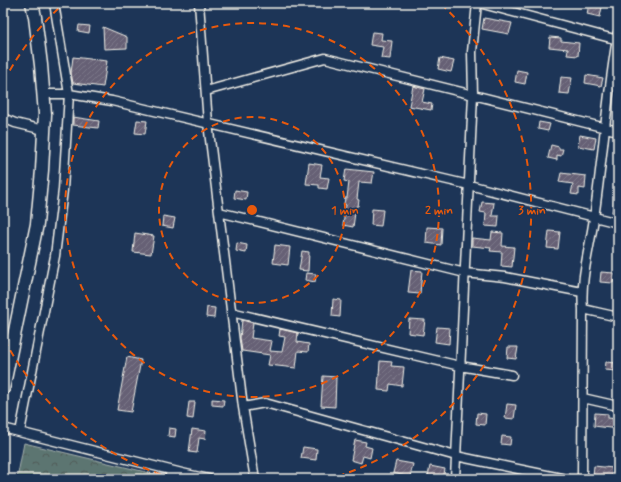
<svg xmlns="http://www.w3.org/2000/svg" width="621" height="482" font-family="Mynerve,sans-serif">
  <defs>
    <pattern id="park-crowns" width="20" height="18" patternUnits="userSpaceOnUse"><rect width="20" height="18" fill="#5b7471"/><path d="M2 6a3 3 0 1 1 6 0M12 15a3 3 0 1 1 6 0" fill="none" stroke="#515c59"/></pattern>
    <pattern id="building-hatch" width="6" height="6" patternUnits="userSpaceOnUse"><rect width="6" height="6" fill="#666175"/><path d="M-1 1l2-2M0 6l6-6M5 7l2-2" fill="none" stroke="#7c7889"/></pattern>
  </defs>
  <rect width="100%" height="100%" fill="#1d3557"/>
  <filter id="ink" filterUnits="userSpaceOnUse"><feTurbulence type="fractalNoise" baseFrequency=".025" numOctaves="2"/><feDisplacementMap in="SourceGraphic" scale="8" xChannelSelector="R" yChannelSelector="G"/><feConvolveMatrix kernelMatrix="1 2 1 2 8 2 1 2 1" color-interpolation-filters="sRGB"/></filter>
  <g filter="url(#ink)">
    <path fill="url(#park-crowns)" stroke="#a8b2ac" d="M24,443l151,36h-158z"/>
    <path fill="url(#building-hatch)" stroke="#f4f1e8" d="M589,4l13,3 -2,10 -13,-3z
      M484,18l28,5 -3,11 -27,-5z
      M79,25l11,1 -1,7 -11,-2z
      M103,27l24,10v11l-23,1z
      M372,32l10,1 -1,7 11,1 -2,18 -9,-1 2,-11 -13,-2z
      M550,37l11,1v3l18,2 -1,13 -11,-1 1,-6 -19,-2z
      M73,57l34,4 -4,26 -30,-4 -2,-10z
      M440,58l14,3 -3,11 -13,-3z
      M517,70l10,2 -2,12 -10,-2z
      M586,75l17,3 -2,8 -16,-3z
      M561,77l11,1 -3,16 -10,-1z
      M413,86l12,3 -3,13 10,2 -1,6 -22,-4z
      M73,117l26,4 -1,7 -25,-3z
      M137,120l10,1 -2,13 -10,-1z
      M539,122l11,2 -2,7 -10,-2z
      M580,135l16,3 -2,11 -16,-3z
      M551,145l8,2v2h4l-2,7 -4,-1v5l-9,-2z
      M309,163l13,2 -2,12 9,1 -2,11 -8,-1v-3l-13,-1z
      M346,169l28,3 -2,11 -13,-1 -2,17 2,1 -1,6h-2l-3,21 -10,-2 3,-20 -2,-1 1,-6h2l2,-16 -5,-1z
      M561,173l25,3 -1,13 -6,-1v7l-8,-1 2,-10 -14,-2z
      M235,190l12,2 -1,8 -12,-2z
      M615,195h3v19l-6,-2z
      M482,202l12,1 -2,13h7l-1,11 -13,-1 1,-13 -6,-1z
      M372,209l11,1 -2,16 -10,-1z
      M163,216l12,2 -2,10 -11,-2z
      M427,227l15,1 -1,17 -15,-2z
      M549,231l11,1 -2,17 -11,-1z
      M492,232l11,1 -1,13 12,1 -2,20 -11,-1 1,-14 -12,-1 1,-3 -19,-2v-8l19,2z
      M135,233l19,3 -3,18 -18,-2z
      M237,243l10,2 -1,8 -10,-2z
      M275,245l15,2 -2,18 -15,-2z
      M302,251l7,1 -1,19 -9,-1z
      M411,270l11,1 -2,23 -12,-1z
      M601,272l13,1 -1,10 -13,-1z
      M306,273l10,1 -1,8 -10,-2z
      M333,299l8,1 -1,17 -8,-1z
      M207,307l8,1 -1,10 -8,-1z
      M409,319l16,1 -2,15 -15,-2z
      M242,320l11,3 -2,15 21,3 -2,10 12,1 3,-15 -6,-1 1,-7 18,4 -1,9 12,2 -1,8 -10,-1 -2,17 -28,-3 2,-10 -28,-4 -2,-13z
      M437,327l13,1 -1,16 -14,-2z
      M508,347h10l-2,12 -9,-1z
      M127,357l14,3 -10,52 -14,-2z
      M380,361l12,1 -1,4 13,1 -2,19 -12,-2 -1,7 -11,-1z
      M606,362l10,1v8l-11,-1z
      M323,376l13,1 -1,30 -14,-1z
      M212,399l12,1 -1,6 -11,-1z
      M189,402h6l-2,17 -6,-1z
      M507,404l9,1 -2,14 -9,-1z
      M477,413l9,1 -1,11 -9,-1z
      M595,413l13,1v4l10,1v10l-24,-3z
      M169,428l7,1 -1,8 -7,-1z
      M192,429l14,2 -1,8 -6,-1 -2,15 -8,-1z
      M502,436l9,1 -1,8 -9,-1z
      M355,440l11,2 -1,4 7,2 -2,10 -7,-2 -2,7 -10,-3z
      M303,447l14,2 -1,11 -15,-2z
      M396,461l17,3 -3,13 -17,-4z
      M430,466l15,3 -2,10 -15,-3z
      M594,466l19,2 -1,10 -19,-2z"/>
    <g fill="none" stroke-linecap="round" stroke-linejoin="round">
      <defs>
        <path id="minor" d="M199,3l9,120 35,284 12,72
          M479,3l139,37
          M206,91l119,-33 293,73
          M43,94h26l43,7 357,84 149,38
          M3,118l12,5 29,7
          M219,212l246,61 40,4 77,15
          M583,309l35,8
          M231,312l229,54 52,9
          M583,398l35,8
          M243,407l22,-4 191,53 110,23
          M3,428l179,45 27,6
          M20,432l35,-176 8,-66 6,-96 -15,-91
          M169,479l2,-8
          M455,479l18,-384 -1,-43 5,-49
          M582,479l1,-170c-3,-30 7,-61 11,-91 9,-62 13,-124 24,-185"/>
        <path id="highway" d="M3,389l34,-165 5,-54 3,-56 -4,-49 -6,-48 -3,-14"/>
      </defs>
      <use href="#minor" stroke="#f4f1e8" stroke-width="11"/>
      <use href="#highway" stroke="#f4f1e8" stroke-width="15"/>
      <use href="#minor" stroke="#1d3557" stroke-width="8"/>
      <use href="#highway" stroke="#1d3557" stroke-width="12"/>
    </g>
  </g>
  <g fill="none" stroke="#e8590c" stroke-width="2" stroke-dasharray="7 5">
    <circle cx="252" cy="210" r="93"/>
    <circle cx="252" cy="210" r="187"/>
    <path d="M172 478A280 280 0 0 1 4 339M4 81A280 280 0 0 1 63 4M441 4A280 280 0 0 1 332 478"/>
  </g>
  <circle cx="252" cy="210" r="6" fill="#e8590c" stroke="#1d3557" stroke-width="2"/>
  <g font-size="12" text-anchor="middle" font-weight="bold" fill="#e8590c" stroke="#1d3557" stroke-width="3" stroke-linejoin="round" paint-order="stroke">
    <text x="345" y="214">1 min</text>
    <text x="439" y="214">2 min</text>
    <text x="532" y="214">3 min</text>
  </g>
  <rect width="621" height="482" fill="none" stroke="#1d3557" stroke-width="16"/>
  <rect x="8" y="8" width="605" height="466" fill="none" stroke="#f4f1e8" stroke-width="1.5" filter="url(#ink)"/>
</svg>
